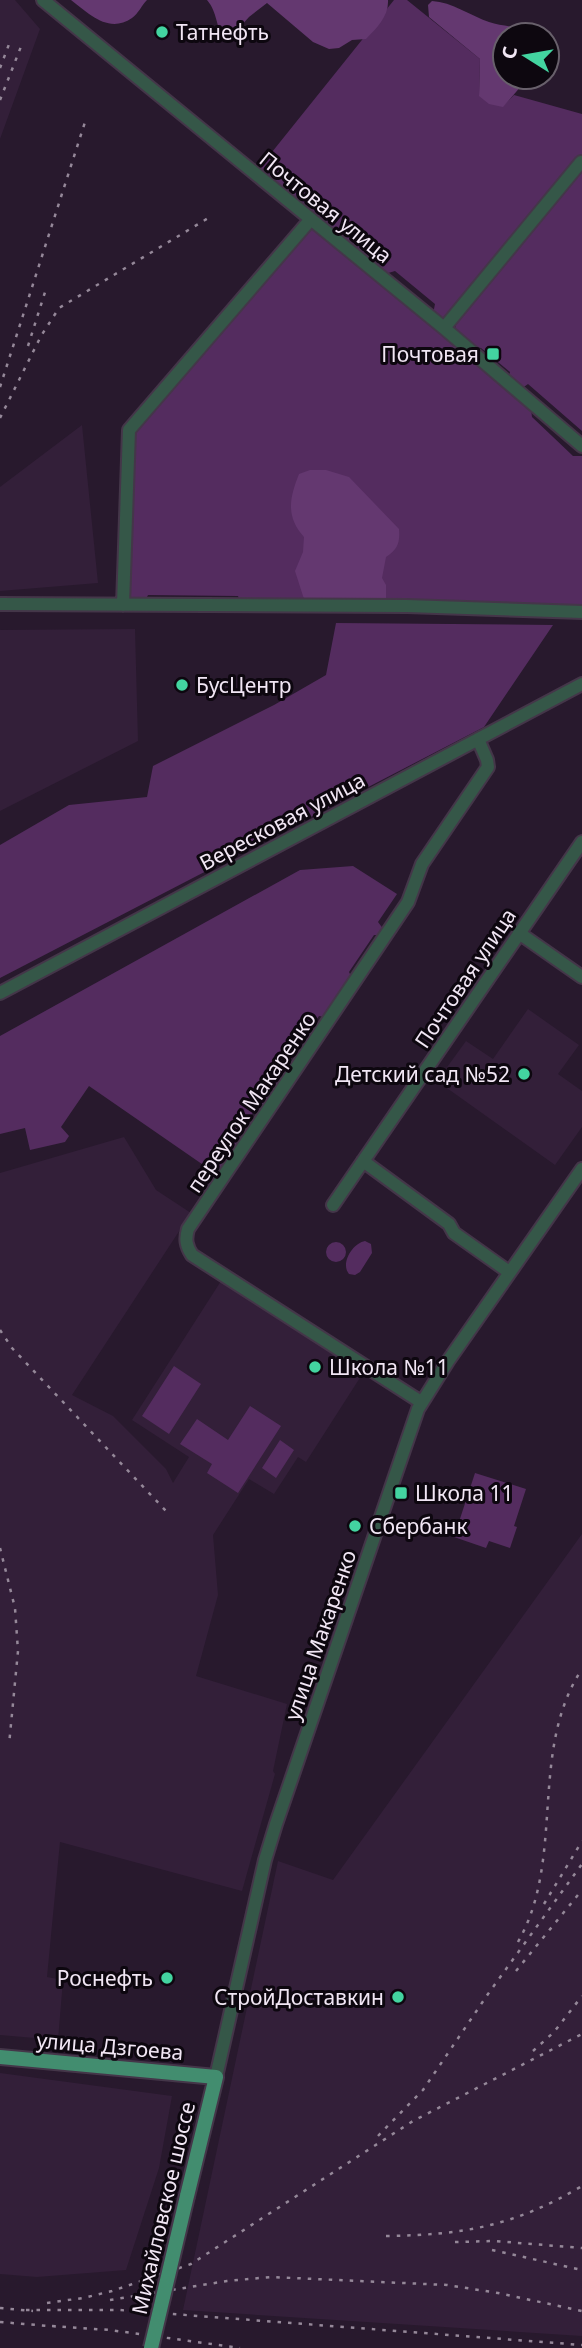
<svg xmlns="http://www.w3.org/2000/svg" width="582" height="2348" font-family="'Noto Sans',sans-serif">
  <rect width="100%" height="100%" fill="#28192d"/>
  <path fill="#331f39" d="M0,0h15l25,29 -40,110z
    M82,425l16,158 -98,8v-104z
    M135,629l3,112 -138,70v-181z
    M528,1009l51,36 -21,29 24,17v36l-27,38 -118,-84 29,-40 27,18z
    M124,1137l32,53 35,23 -119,182 41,21 53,53 7,14 16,-26 -57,-37 89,-139 142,92 -57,89 -8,-5 -24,37 -25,-15 -36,56 5,60 -22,81 91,28 -14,67 2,3 -33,117 -182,-49 -13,135 16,3 -5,60 -58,-5v-862z
    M582,1534v802l-399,-26 95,-449 55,19z
    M0,2073l172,23 -13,72 -33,102 -89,7 -37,-3z"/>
  <path fill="#542c5f" d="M394,0h13l73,59 -1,36 24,11 11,-11 68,19v317l-54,-47 -7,5 -12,-12 1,-5 -29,-24 -9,-1 -17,-17 1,-8 -15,-3 -8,-5 2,-10 -40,-33 -10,3 -124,-102 -1,-5z
    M308,230h7l216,179 1,8 41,39h9v151l-342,-6 -2,-5 -90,-1 -3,6 -16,-2 4,-168z
    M336,623l217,2 -69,102 -484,251v-133l69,-40 78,-8 6,-31 121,-61 52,-30z
    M353,866l44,28 -19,28 6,8 -4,5h-6l-25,37 3,6 -27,39 -6,-1 -33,47 3,6 -23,35h-7l-21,30 4,6 -20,29 -10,2 -123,-85 -28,41 8,9 -4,6 -35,8 -5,-22 -25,6v-98l300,-166z
    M365,1241l6,3 1,9 -12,19 -5,3 -6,-1c-9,-11 4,-31 16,-33z
    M326 1252a10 10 0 1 1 20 0a10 10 0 1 1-20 0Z
    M174,1366l27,18 -32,50 -27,-18z
    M250,1406l31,20 -43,67 -31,-20 5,-9 -32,-20 17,-25 31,21z
    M280,1440l14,10 -18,28 -14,-10z
    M475,1473l51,16 -12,37 3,1 -7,21 -21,-7 -3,7 -32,-11z"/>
  <path fill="#643870" d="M71,0h76c-5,5 -9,14 -15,18 -23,16 -43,-4 -61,-18z
    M207,0h181c1,16 -11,28 -22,39l-14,1 -13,8 -10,1 -16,-7 -46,-39 -18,14 -18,20h-7c-9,-11 -6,-24 -17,-37z
    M432,1c20,1 39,15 57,21 14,5 30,3 42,13h-26v42h24l-26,30 -14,-3 -10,-8 1,-37 -51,-42 -1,-12z
    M310,470h16l23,7 50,52c1,14 -1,20 -13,28l-4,21 4,7v14l-81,1 -2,-4 -8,-25 8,-19 1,-15c-18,-20 -15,-38 -5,-63z"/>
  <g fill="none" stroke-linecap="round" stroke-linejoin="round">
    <defs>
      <path id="minor" d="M43,0l401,328 138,118
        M444,328l137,-166
        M0,604l407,2 175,6
        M123,605l6,-175 182,-211
        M519,933l63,44
        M0,993l582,-309
        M363,1161l86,63 5,9 55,39
        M333,1205l249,-363
        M421,1402l-229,-147c-6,-9 -7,-16 -4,-26l220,-327 14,-38 66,-97 -1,-7 -9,-21
        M216,2077l49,-217 11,-36 142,-415 30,-48 134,-192"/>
      <path id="major" d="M0,2057l216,20 -29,119"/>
    </defs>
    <use href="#minor" stroke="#443649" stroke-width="16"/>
    <use href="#major" stroke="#443649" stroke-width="18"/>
    <use href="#minor" stroke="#355748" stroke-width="12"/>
    <use href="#major" stroke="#428d6f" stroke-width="14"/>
    <path stroke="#958899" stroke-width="2.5" stroke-dasharray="3.5 7" stroke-linecap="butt" d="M0,68l11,-29
      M0,100l22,-56
      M28,346l18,-57
      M0,387l86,-268
      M0,418l41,-82 18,-28 151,-91
      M0,1330l12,18 154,163
      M0,1548l15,60 3,43 -9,94
      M544,1904l38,-63
      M518,1942c48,-84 10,-191 64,-273
      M516,1971l66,-81
      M533,2051l21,-19 28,-36
      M378,2136l45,-46 65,-96 94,-130
      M386,2236c78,-1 128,-10 196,-50
      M455,2242l39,-1 88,7
      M492,2250l90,20
      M110,2300l117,-19 44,-4 176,8 51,8 84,18
      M47,2303l36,-5 29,-7 79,-27 222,-143 169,-87
      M0,2308l33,3
      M26,2310h93l463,35
      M0,2322l61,5
      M52,2326l58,4 130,18"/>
    <defs>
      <path id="major-bridge" d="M151,2348l36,-152"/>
    </defs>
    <use href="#major-bridge" stroke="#443649" stroke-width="18" stroke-linecap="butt"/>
    <use href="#major-bridge" stroke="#428d6f" stroke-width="14"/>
  </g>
  <g fill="#43d4a0" stroke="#0d070f" stroke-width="2.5">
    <circle cx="162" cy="32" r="7"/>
    <rect x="486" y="347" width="14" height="14" rx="3.5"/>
    <circle cx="182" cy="685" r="7"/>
    <circle cx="524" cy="1074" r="7"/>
    <circle cx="315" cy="1367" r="7"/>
    <rect x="394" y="1486" width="14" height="14" rx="3.5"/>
    <circle cx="355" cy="1526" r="7"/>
    <circle cx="167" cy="1978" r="7"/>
    <circle cx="398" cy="1997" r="7"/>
  </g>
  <g text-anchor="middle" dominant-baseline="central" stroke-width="6" stroke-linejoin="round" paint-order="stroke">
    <g font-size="21" fill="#f1e6f4" stroke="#0d070f" text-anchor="start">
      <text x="176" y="32">Татнефть</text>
      <text x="479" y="354" text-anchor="end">Почтовая</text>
      <text x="196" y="685">БусЦентр</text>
      <text x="510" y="1074" text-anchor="end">Детский сад №52</text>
      <text x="329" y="1367">Школа №11</text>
      <text x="415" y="1493">Школа 11</text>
      <text x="369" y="1526">Сбербанк</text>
      <text x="153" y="1978" text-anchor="end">Роснефть</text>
      <text x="384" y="1997" text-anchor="end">СтройДоставкин</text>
    </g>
    <g font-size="21" fill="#f1e6f4" stroke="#0d070f">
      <text transform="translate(326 207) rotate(39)">Почтовая улица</text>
      <text transform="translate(282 821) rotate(-28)">Вересковая улица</text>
      <text transform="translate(465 978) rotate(-56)">Почтовая улица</text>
      <text transform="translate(251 1102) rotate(-56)">переулок Макаренко</text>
      <text transform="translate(320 1635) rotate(-71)">улица Макаренко</text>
      <text transform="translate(110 2046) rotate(5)">улица Дзгоева</text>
      <text transform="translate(163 2208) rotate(-77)">Михайловское шоссе</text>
    </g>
  </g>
  <g transform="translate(526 56) rotate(281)"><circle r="33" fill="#0d070f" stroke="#68606b" stroke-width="2"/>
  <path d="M0-5L12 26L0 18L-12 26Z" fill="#43d4a0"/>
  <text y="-10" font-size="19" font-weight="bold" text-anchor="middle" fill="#f1e6f4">С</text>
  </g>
</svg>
